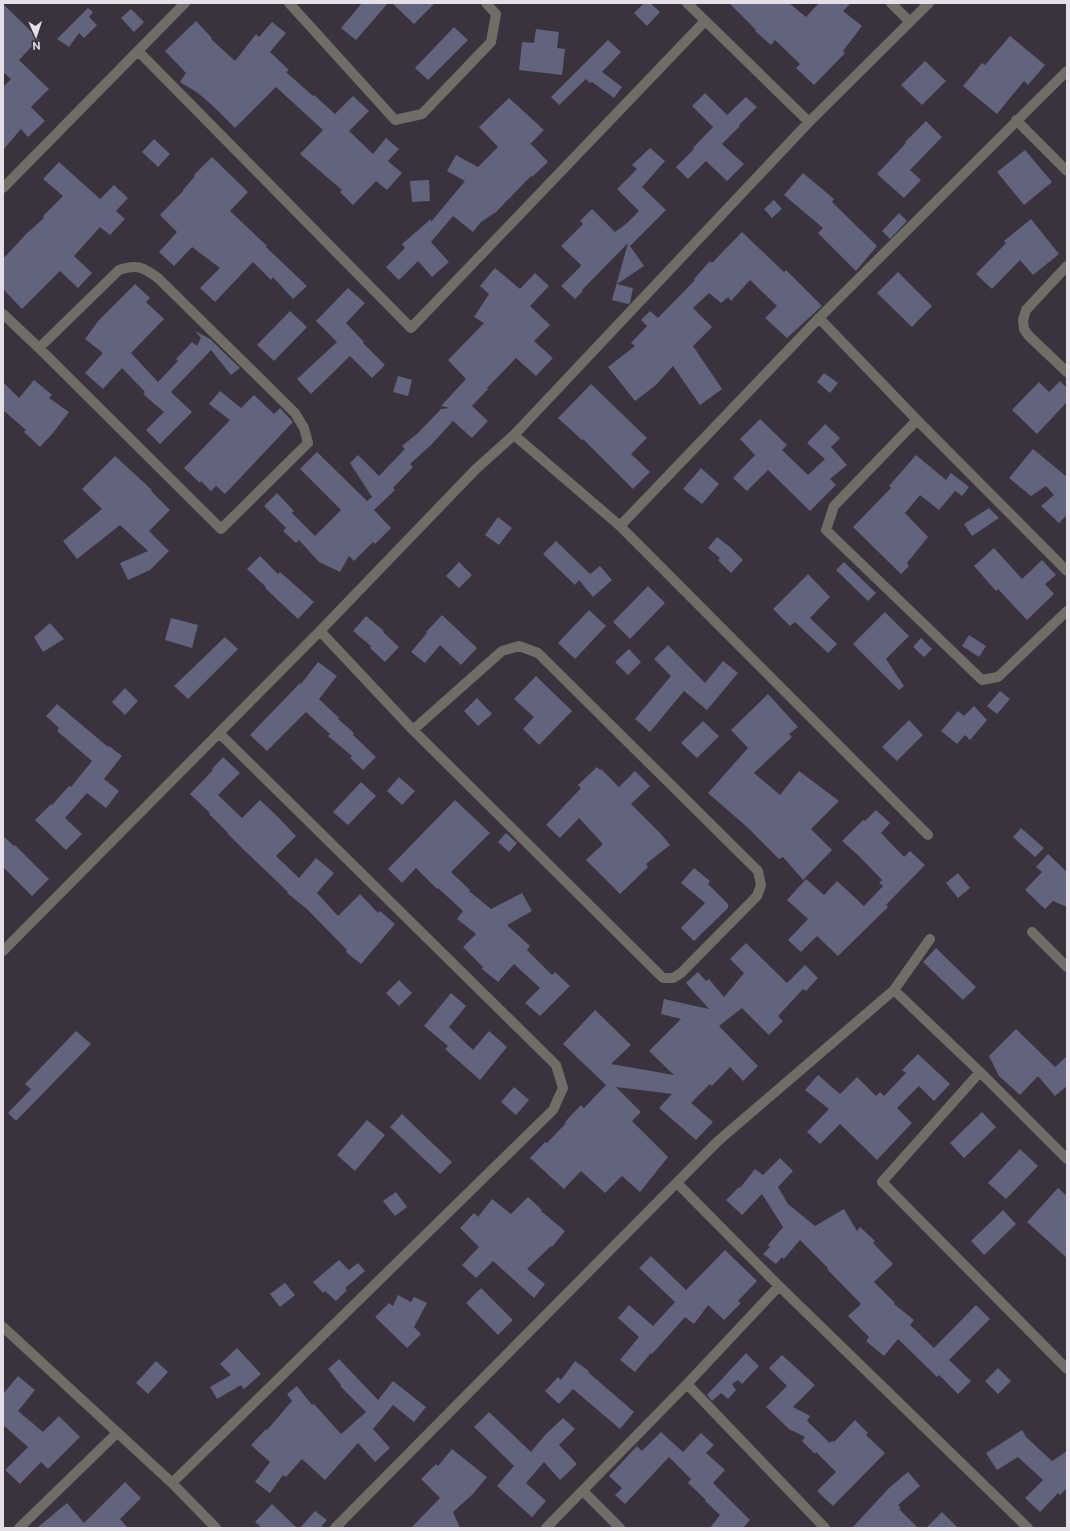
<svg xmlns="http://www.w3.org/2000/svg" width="1070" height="1531" font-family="'DM Sans',sans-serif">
  <rect width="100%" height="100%" fill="#3a323d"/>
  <path fill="#62637c" d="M362,3h26l-32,37 -15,-12z
    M392,3h43l-21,21z
    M644,3h6l10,9 -13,14 -13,-13z
    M729,3h60l17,14 13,-14h32l-8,8 19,15 -19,25 2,2 -31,32 -18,-17 4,-4 -25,-24 -4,5 -16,-14 1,-1z
    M3,4l36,35 -20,21 30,29 -18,18 14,14 -17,16 -7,-8 -18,21v-63l8,-8 -8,-7z
    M88,8l5,4 -4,5 8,8 -13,13 -5,-5 -10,14 -12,-8z
    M131,9l13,13 -10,10 -13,-14z
    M196,21l16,17 -1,1 24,22 21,-27 3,3 13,-15 14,11 -16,19 19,18 -3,2 27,24 1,-1 21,19 18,-18 16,15 -20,20 24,23 13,-16 13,11 -11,12 14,12 -15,17 -11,-9 -23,24 -13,-13 2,-2 -42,-36 23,-24 -47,-43 -41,41 -22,-22 -15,-13 -18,-11 6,-9 -21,-22z
    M454,27l14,13 -40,40 -13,-12z
    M536,29l23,3 -2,16 8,1 -3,26 -43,-5 3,-28 12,1z
    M1010,36l35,29 -17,20 -4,-4 -27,33 -34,-28 19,-23 3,2z
    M608,40l13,12 -19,20 20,15 -8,11 -22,-16 -2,1 -4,-4 -27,26 -8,-8z
    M925,61l21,20 -24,24 -21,-20z
    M705,93l22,22 19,-18 11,10 -18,18 1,1 -18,18 22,20 -17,17 -21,-20 -18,18 -12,-12 18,-18 -1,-1 20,-21 -21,-21z
    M509,98l35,32 -15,15 2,-1 17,18 -16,15 -1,-1 -35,36 -15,10 -8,10 -20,-16 -22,26 18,20 -17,15 -14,-16 -19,19 -13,-13 19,-19 -3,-4 29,-25v3l34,-41 -18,-10 9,-16 22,12 20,-20 -19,-20z
    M926,121l16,16 -32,33 11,10 -17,18 -27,-24 29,-31 -1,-1z
    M154,139l16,15 -12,13 -16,-15z
    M650,148l15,13 -23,26 24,23 -36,36 14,20 -27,18 16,4 -3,15 -2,1 -16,-4 16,-57 -46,47 1,1 -8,8 -14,-13 20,-20v-1l-20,-19 22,-22 -3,-3 12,-12 23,23 11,-8 13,-13 -22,-22 20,-20 -5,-4z
    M1025,150l27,32 -28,23 -27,-33z
    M212,157l36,35 -18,19 37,35 -1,1 41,39 -14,13 -20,-22 -2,3 -18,-18 -38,40 -15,-14 20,-20 -28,-21 -18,19 -15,-14 18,-20 -17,-17 23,-24v-1l12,-14 -1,-1z
    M59,162l41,37 14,-14 14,13 -12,13 9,8 -15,16 -10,-8 -26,29 18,17 -14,15 -18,-17 -38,38 -19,-20v-30l24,-26 17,-15 -1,-2 20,-20 -20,-17z
    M803,173l31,26 -2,3 45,44 -21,25 -38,-38 5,-5 -39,-33z
    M429,180l1,21 -18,1 -2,-21z
    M774,200l8,9 -10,9 -8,-9z
    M899,213l8,8 -17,18 -8,-8z
    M1031,219l28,35 -26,21 -13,-15 -28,29 -16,-15 30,-31 -2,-2z
    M742,232l42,40 2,-2 36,36 -35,32 -22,-20 12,-12 -27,-26 -19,21 -3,-4 -7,6 -12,-10 -16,15 19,19 -19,19 29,43 -22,16 -27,-39 -17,19 -21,16 -27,-34 27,-21 -4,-3 16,-17 -6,-6 9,-9 8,7 37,-38 -1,-1 16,-18 2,2z
    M495,268l25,21 15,-16 14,13 -19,20 20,19 -16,16 19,17 -17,18 -20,-18 -29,30 1,1 -16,17 16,15 -16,17 -19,-17 -22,24 -21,19 3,3 -20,21 2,2 -21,20 17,18 -16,16 -2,-2 -19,19 -5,-5 -9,16 -21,-10 -20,-22 -3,3 -13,-12 3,-3 -22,-22 13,-13 17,18 -2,2 23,23 26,-26 -41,-41 17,-17 50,49 5,-4 -22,-34 8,-8 21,21 26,-27 -3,-3 16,-13 23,-24 9,-1 -9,-2 25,-27 -18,-19 36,-37 -10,-6 15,-23 -9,-8z
    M898,272l34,34 -20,21 -35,-34z
    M135,284l15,14 -4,4 18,17 -33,34 27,29 20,-21 -2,-2 16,-17 5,4 4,-8 -6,-7 15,8 30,29 -9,7 -20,-25 -40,42 21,20 -32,32 -14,-14 18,-18 -21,-18 2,-2 -23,-24 -19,21 -18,-16 18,-20 -18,-14 14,-19z
    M348,288l17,15 -19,20 18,19 -1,1 22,22 -13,13 -22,-22 -39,38 -14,-15 40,-37 -21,-21z
    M290,311l17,16 -33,34 -17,-16z
    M824,373l14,10 -8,10 -13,-11z
    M398,376l14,4 -4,16 -15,-4z
    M34,380l18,15 -3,3 20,14 -16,21 -13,14 -16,-15 2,-2 -23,-20v-28l16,16z
    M1060,381l7,7v14l-30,32 -25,-24 27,-28 10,10z
    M591,384l56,54 -16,16 19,18 -17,17 -50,-50 -1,1 -24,-22z
    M220,391l21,17 13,-13 20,19 6,-6 13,14 -68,72 -9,-8 -5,5 -10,-10 -1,2 -16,-15 46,-48 -21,-16z
    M760,419l27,26 -5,5 26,25 17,-16 -18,-16 18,-19 15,14 -9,9 16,18 -17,14 6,6 -26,26 -42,-41 -21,21 -14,-13 22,-23 -15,-16z
    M1033,449l34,28v38l-8,8 -18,-17 13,-11 -8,-9 -15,10 -22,-18z
    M916,455l30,25 5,-7 18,14 -7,9 -7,-5 -16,19 -19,-15 -15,18 23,24 -21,26 2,3 -8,8 -48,-47 38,-39 -2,-2z
    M115,456l37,34 -1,1 19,19 -21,21 20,20 -19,19 -22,10 -8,-17 28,-12 -28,-26 -43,34 -14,-18 39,-32 -20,-20z
    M701,468l18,16 -17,20 -19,-15z
    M989,508l10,10 -27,18 -8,-12z
    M498,517l14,11 -13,17 -14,-10z
    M717,537l13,10 13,13 -12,13 -13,-13 2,-2 -12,-10z
    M556,541l34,33 10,-8 12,14 -19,17 -14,-17 -4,5 -32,-31z
    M994,548l28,31 20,-19 14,15 -11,9 9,10 -27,26 -29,-31 -2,2 -22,-25z
    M260,556l18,18 2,-2 34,30 -16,17 -33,-31 1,-1 -19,-18z
    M459,562l13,13 -13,13 -13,-12z
    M844,562l32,31 -8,8 -32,-31z
    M808,574l22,23 -20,21 27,26 -9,9 -33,-31 -5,4 -17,-17z
    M648,586l17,17 -35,36 -17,-17z
    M589,610l17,16 -31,33 -17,-16z
    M885,612l24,24 -23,23 18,27 -5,4 -46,-46z
    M442,615l35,33 -16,17 -21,-20 -15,18 -14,-11 16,-19 -1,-1z
    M366,616l18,15 -1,1 16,15 -14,15 -15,-14 1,-2 -18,-15z
    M171,618l27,7 -6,23 -27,-8z
    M50,623l14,16 -21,13 -9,-15z
    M969,635l17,11 -7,11 -17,-11z
    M225,637l13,12 -50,50 -14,-13z
    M921,638l11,11 -8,8 -11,-10z
    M668,645l37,38 18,-22 15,12 -31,37 -23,-19 -34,41 -15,-13 36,-43 -17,-17z
    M629,649l12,13 -13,13 -13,-13z
    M318,662l19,14 -18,23 20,19 -1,1 16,14 -1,2 23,22 -13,13 -13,-12 2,-2 -24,-20 2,-2 -24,-22 -39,39 -17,-16 50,-52 1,1z
    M536,676l36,35 -33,34 -16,-16 11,-12 -20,-18z
    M125,688l13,13 -13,14 -13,-13z
    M1000,691l10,8 -13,15 -10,-8z
    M768,694l30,33 -9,7 3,3 -38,36 26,22 19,-24 40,30 -28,28 21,21 -29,30 -20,-23 -4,2 -32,-32 -39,-34 40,-45 -17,-18z
    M477,698l15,16 -14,12 -14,-15z
    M57,704l51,43 1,-1 13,10 -18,23 15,12 -13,17 -19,-15 -22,25 17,16 -16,16 -31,-30 16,-16 1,1 17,-19 2,1 21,-26 -35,-30 2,-3 -13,-12z
    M974,706l13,14 -17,20 -5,-5 -8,9 -16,-13 17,-20 6,5z
    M909,720l14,15 -26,26 -15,-14z
    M703,721l16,15 -22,22 -16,-15z
    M223,757l17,16 -22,22 24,23 18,-18 17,16 19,20 -20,20 23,22 17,-20 18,15 -17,20 21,23 22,-22 18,19 2,-2 15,13 -34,40 -15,-12 1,-2 -40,-41 -20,-16 1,-1 -42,-40 -19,-19h1l-19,-19 1,-1 -20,-19 23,-24 -1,-1z
    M597,767l3,3 1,-1 18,18 16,-16 15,15 -19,18 30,30 9,11 -24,19 2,3 -28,27 -34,-34 17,-16 -24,-26 -19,20 -14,-13 35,-37 -3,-3z
    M399,777l16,14 -13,14 -15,-14z
    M361,782l15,14 -28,29 -15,-13z
    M455,800l35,33 -39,39 19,18 -1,1 22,18 31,-16 10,18 -25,14 23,21 -3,4 25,25 3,-3 15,14 -30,30 -15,-13 15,-15 -26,-24 -16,18 -16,-13 1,-2 -20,-20 13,-13 -19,-15 6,-8 -25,-23 -1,1 -21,-21 -14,15 -14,-14z
    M876,810l14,13 -9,10 23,24 6,-6 15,14 -39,40 2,2 -50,49 -21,-20 -16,16 -13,-12 20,-21 -21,-19 19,-21 18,16 13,-14 27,25 19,-20 -4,-3 3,-3 -23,-24 -17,-15 21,-21 2,1z
    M1021,828l23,20 -9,9 -22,-20z
    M506,833l11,10 -8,9 -11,-10z
    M3,836l11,10 1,-1 34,34 -17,17 -29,-29z
    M1048,854l19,18v35l-14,-6 -8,8 -20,-19 17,-18 -6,-5z
    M694,868l16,13 -2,3 20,20v4l-34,33 -13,-13 24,-25 -24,-20z
    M958,873l12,15 -12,10 -12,-15z
    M746,943l41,40 18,-18 13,13 -12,13 -3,-2 -25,27 5,5 -14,14 -27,-27 -23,18 39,40 -15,15 -13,-14 -18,19 -2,-2 -19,19 22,19 -17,18 -37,-32 13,-14 -56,-7 25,25 -9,9 36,36 -28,35 -18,-16 -17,17 -24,-22 -17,18 -34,-31 15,-16 2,1 19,-20 -1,-1 16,-17 3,3 22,-23 -43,-41 32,-34 36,35 -20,19 63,11 -25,-24 32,-32 -20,-5 3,-15 45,10 -23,-26 12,-11 8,9 3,-2 15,18 20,-24 -14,-14z
    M936,948l40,39 -13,13 -40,-38z
    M399,980l13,13 -13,13 -13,-13z
    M451,993l15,13 -17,21 24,23 16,-19 18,16 -27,33 -35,-31 3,-3 -24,-20z
    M1016,1029l39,38 12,-11v30l-12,10 -17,-20 -18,19 -21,-19 -10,-20z
    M76,1031l15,13 -75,77 -8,-8 23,-24 -6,-5z
    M918,1054l32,30 -16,17 -15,-15 -22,22 15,15 -35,37 -37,-36 -20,20 -13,-12 22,-23 -24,-19 13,-15 22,19 17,-17 19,19 4,-4 4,4 22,-23 -4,-3z
    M514,1087l15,13 -13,15 -15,-13z
    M982,1112l14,15 -32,31 -14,-15z
    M402,1114l50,48 -12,12 -50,-47z
    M367,1120l18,15 -30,36 -18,-16z
    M1020,1149l18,17 -32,33 -18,-16z
    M780,1158l13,13 -15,16 10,17 27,22 29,-17 13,22 3,-4 15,14 -2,2 20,21 -19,18 21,21 -1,1 20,16 -4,5 24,23 42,-43 14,14 -41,41 22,21 -13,13 -19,-19 -2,2 -39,-38 -14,17 -18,-15 3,-4 -21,-21 13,-12 -34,-35 1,-1 -28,-28 -16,19 -2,-2 -6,7 -13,-10 7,-7 -2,-2 15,-18 -21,-33 -20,21 -16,-15 13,-13 1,1 15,-19 8,6z
    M1058,1188l9,8v62l-40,-36z
    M396,1192l11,15 -12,9 -12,-15z
    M528,1197l14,13 -1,1 24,20 -13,16 -1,-1 -24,23 18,15 -11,14 -41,-37 -17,17 -14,-13 17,-18 -19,-19 14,-15 4,4 14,-18 19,15z
    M1003,1210l13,14 -32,31 -13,-14z
    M725,1250l32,31 -19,20 3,2 -17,17 -16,-15 -14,19 -9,-7 -33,37 -1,-1 -16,19 -15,-12 19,-23 -21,-19 11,-13 24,21 22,-24 -36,-34 12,-12 35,34z
    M339,1260l10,10 9,-7 7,8 -20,17 2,2 -11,11 -11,-10 -2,2 -10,-11z
    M285,1283l10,12 -15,12 -10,-13z
    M481,1288l32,32 -15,15 -32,-32z
    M398,1295l13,7 3,-5 13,6 -13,24 7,7 -14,14 -32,-31 14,-14 4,3z
    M237,1348l24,26 -17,15 -3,-4 -24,14 -7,-12 21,-12 -11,-11z
    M746,1353l13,13 -17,18 -4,-4 -6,4 4,6 -8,9 -7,-6 -9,8 -5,-6z
    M782,1355l33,30 -22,22 17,9 -3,5 23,22 2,-2 2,1 21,-22 13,13 -2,2 19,18 -52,53 -16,-15 19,-19 -20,-20 -1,2 -13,-13 3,-4 -16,-8 -23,-22 21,-21 -18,-18z
    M339,1359l39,41 15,-19 33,26 -12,15 -21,-17 -20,24 17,19 -15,14 -17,-19 -33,37 -23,-21 -16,18 -3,-2 -13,18 -15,-11 15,-20 -19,-17 15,-16 1,1 25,-29 -5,-7 10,-8 15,19 2,-1 27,30 25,-22 -26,-26 1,-1 -13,-16z
    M156,1361l12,11 -20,22 -12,-11z
    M575,1361l14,10 -1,1 46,40 -14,17 -47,-40 -14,15 -14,-13 13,-14 3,3z
    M998,1368l13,13 -13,13 -13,-13z
    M18,1376l17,14 -17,21 25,21 16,-16 21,21 -32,32 -7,-7 -21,22 -15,-14 23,-23 -25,-22v-31z
    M489,1412l42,40 14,-17 18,-17 12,11 -16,16 18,19 -17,16 -16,-18 -18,21 20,18 -14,16 -35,-31 17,-20 -40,-39z
    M1022,1430l4,7 26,24 15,-10v37l-7,7 -2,-2 -18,19 -15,-14 18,-18 -25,-23 -21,13 -11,-17z
    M661,1432l22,20 18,-19 13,12 -8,8 19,17 -12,13 37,37 -7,8h-33l10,-13 -15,-14 1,-1 -18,-17 3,-4 -22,-22 -44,47 -10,-9 7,-7 -13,-12 28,-30 5,5z
    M452,1449l35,28 -14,17 -20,18 7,16h-49l29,-30 -19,-19 15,-15 2,2z
    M908,1472l12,14 -22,19 3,3 -2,1 19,19h-66l37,-40z
    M125,1482l16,16 -21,21 8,9h-91l30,-25 17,20z
    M272,1504l25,24h-35l-7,-6z
    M315,1511l12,9 -7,8h-20z
    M942,1512l16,16h-32z"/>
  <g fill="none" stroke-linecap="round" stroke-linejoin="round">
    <path stroke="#706d67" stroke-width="10" d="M289,3l106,117 27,-6 69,-72 5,-28 -10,-11
      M687,3l122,119
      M891,3l19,19
      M138,51l273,277 294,-307
      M1016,120l51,51
      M3,188l182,-185
      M1067,266l-41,44 -3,10 1,9 5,7 38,36
      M3,314l36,34 182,181 87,-86 -4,-15 -9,-15 -137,-135c-15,-11 -21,-14 -39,-8l-80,78
      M819,318l98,102 150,151
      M917,420l-83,86 -8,24 156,150 16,-3 69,-66
      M514,435l106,91 308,309
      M620,526l199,-208 248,-247
      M320,631l93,99 250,248h10l8,-5 76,-77 4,-11 -3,-14 -220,-218 -19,-7 -17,5 -89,79
      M1032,932l35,35
      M3,951l317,-320 156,-162 38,-34 295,-313 120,-119
      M894,990l86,82 87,87
      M980,1072l-98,110 185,187
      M677,1183l102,103 249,242
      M3,1327l169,156 44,45
      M687,1384l138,144
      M172,1483l381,-373 10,-22 -7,-23 -337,-332
      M583,1491l37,37
      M19,1528l98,-95
      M335,1528l383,-387 176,-151 36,-51
      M546,1528l141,-144 92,-98"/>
  </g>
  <rect width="1070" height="1531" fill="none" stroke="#e5e0e7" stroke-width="8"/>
  <g transform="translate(36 36) rotate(177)" stroke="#3a323d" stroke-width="3" paint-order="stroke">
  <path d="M0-3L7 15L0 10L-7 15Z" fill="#e5e0e7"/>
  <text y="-6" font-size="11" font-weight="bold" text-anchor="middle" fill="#e5e0e7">N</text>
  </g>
</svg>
